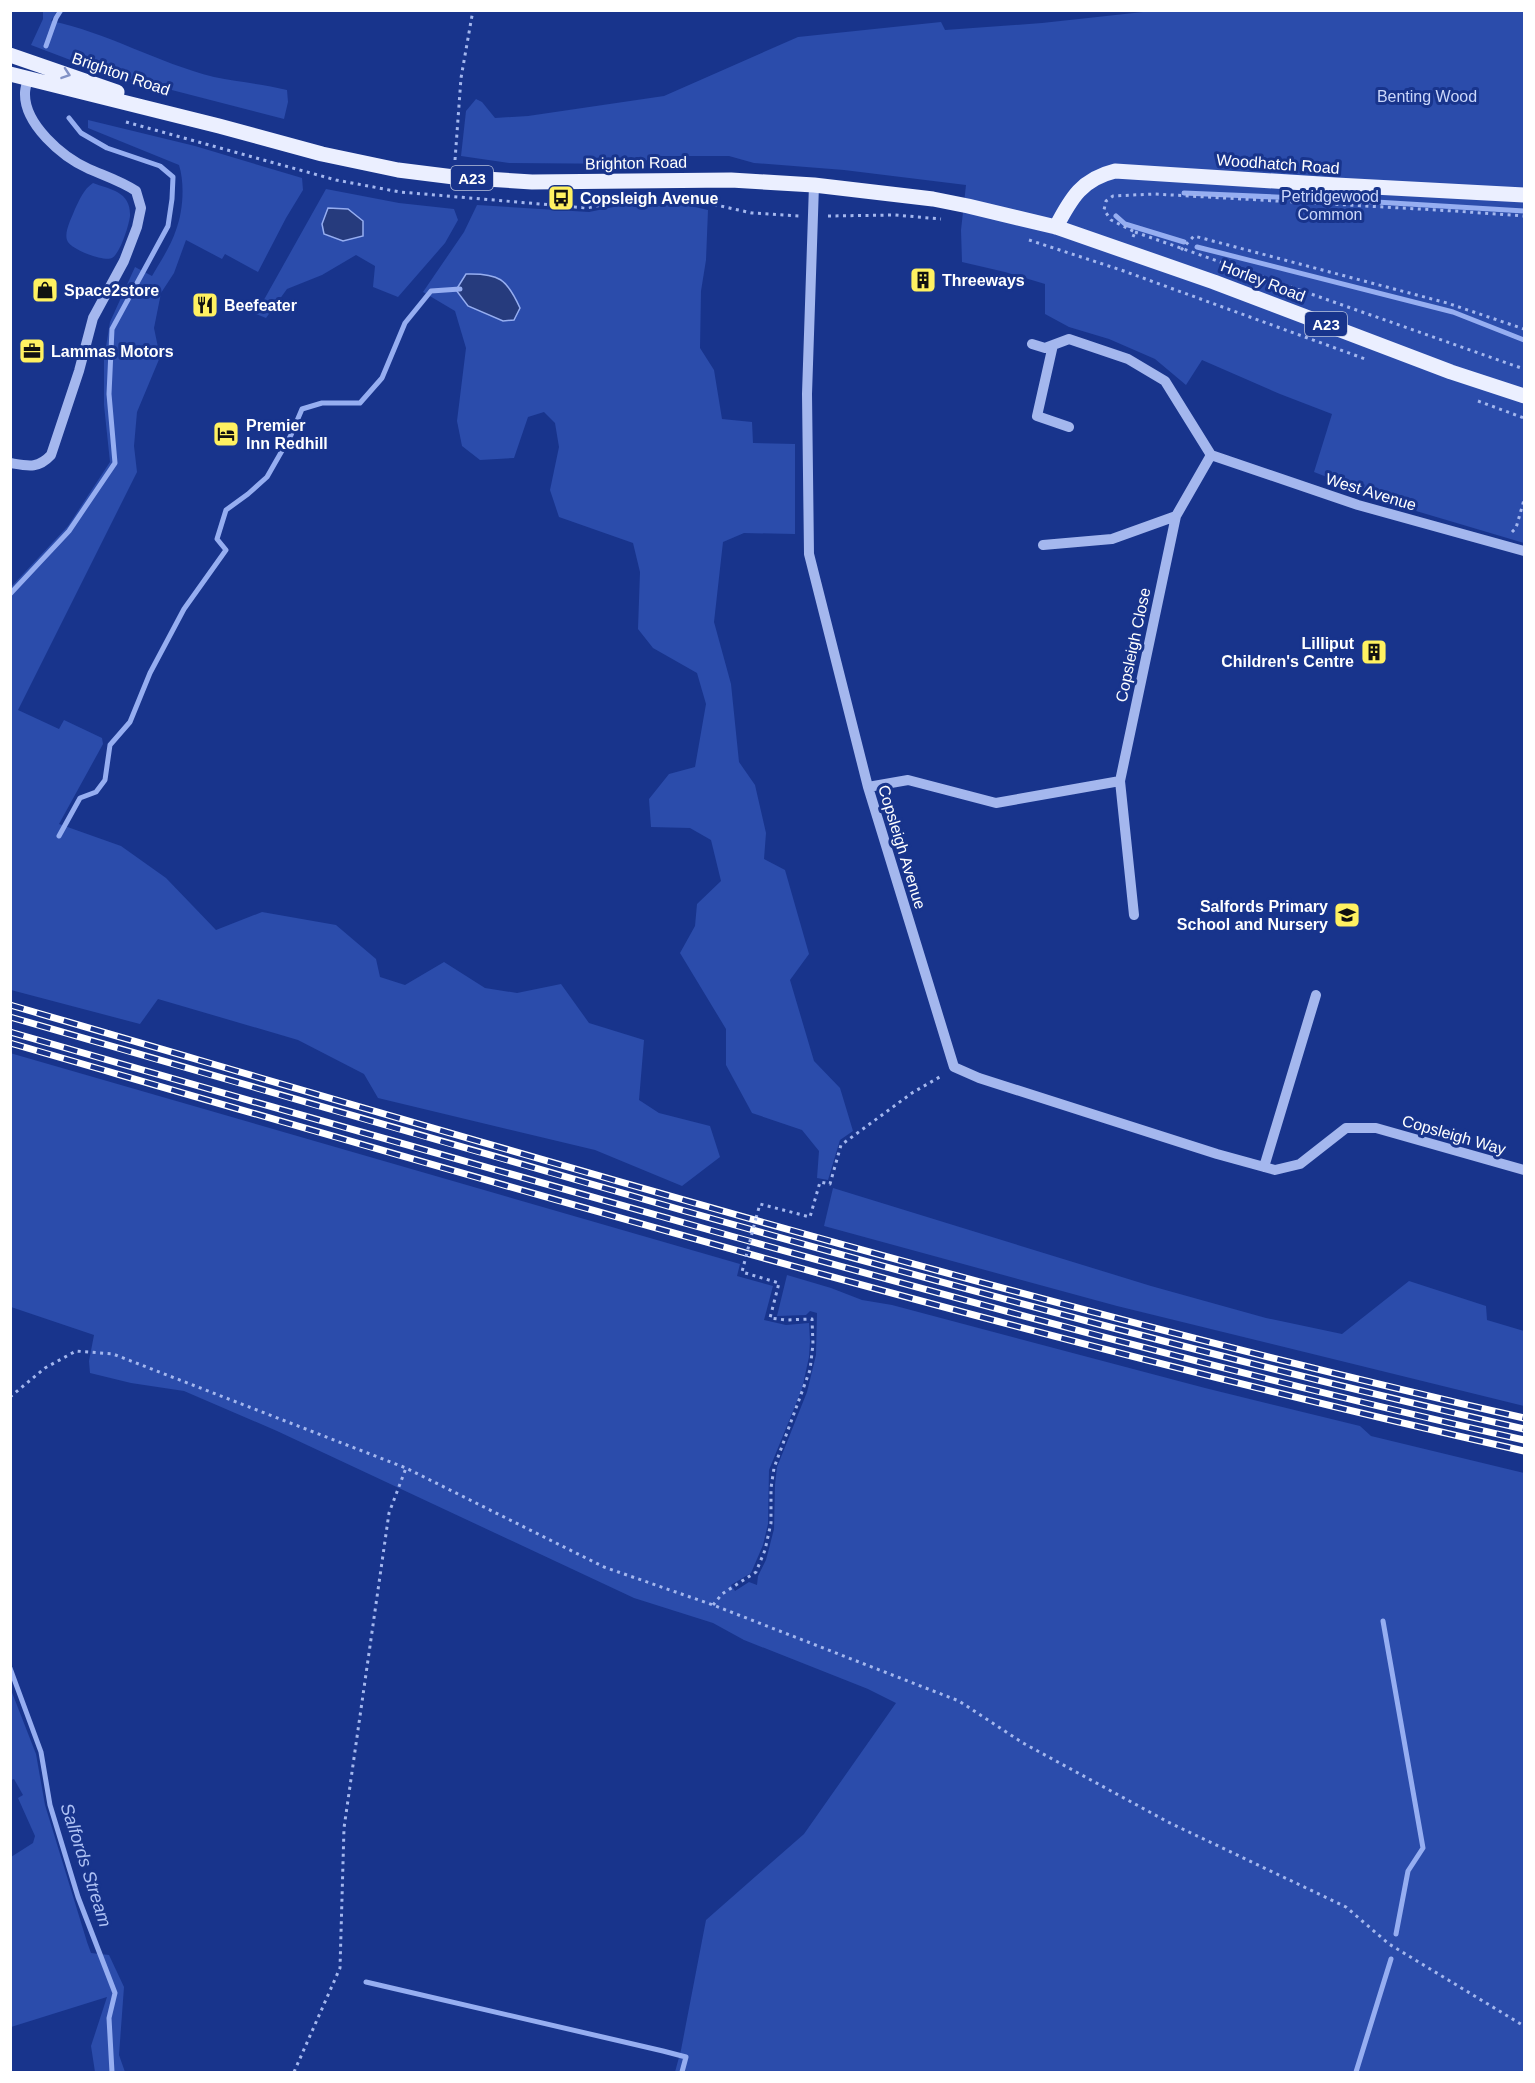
<svg xmlns="http://www.w3.org/2000/svg" width="1535" height="2083" font-family="Helvetica,sans-serif">
  <rect width="100%" height="100%" fill="#18348c"/>
  <path fill="#2b4cab" d="M1145,10l379,1v532l-118,-35 -92,-36 18,-58 -52,-20 -78,-34 -16,25 -31,-26 -46,-20 -40,-12 -24,-13v-30l-40,-12 -43,-10 -1,-32 5,-45 -122,-15 -90,-7 -25,-7h-76l-12,8 -132,-1 -48,-7 5,-45 10,-12 6,3 13,16 33,-2 136,-20 134,-59 143,-15 4,8 97,-7 101,-11z
    M43,11h14l-6,10c55,11 107,42 163,56 24,5 49,7 73,13l1,12 -4,17 -182,-47 -71,-27 12,-26z
    M88,120l107,26 107,32 1,12 -17,28 -28,54 -33,-18 -3,5 -36,-19 -12,33 -13,20 -7,35 6,29 -23,55 -3,34 3,26 -119,238 41,19 5,-9 38,18 1,6 -44,80 62,22 45,32 50,52 46,-18 74,13 40,34 4,18 25,8 39,-23 41,26 32,5 44,-9 28,39 55,17 -5,60 20,13 51,13 10,31 -38,29 -87,-36 -217,-52 -14,-24 -66,-34 -140,-41 -18,25 -129,-34v-403l57,-61 42,-64 -6,-57v-46l6,-37 25,-55 17,9c8,-14 19,-30 24,-46 7,-18 9,-46 3,-65l-91,-37z
    M93,183c19,7 38,9 37,33 -1,9 -10,38 -18,42 -8,4 -43,-9 -45,-18 -3,-8 5,-23 8,-31 5,-10 8,-19 18,-26z
    M326,189l73,14 55,6 4,11 -13,23 -47,54 -25,-10 2,-21 -19,-11 -34,20 -35,14 -21,29 -10,-4z
    M477,205l112,7 34,-7h63l22,5 -2,50 -5,31 -1,57 14,22 8,49 30,3 1,21 42,1v90l-51,-1 -21,9 -9,80 17,62 8,78 16,23 11,48 -2,26 21,11 24,84 -19,26 24,81 26,27 13,43 -13,9 -12,40 -11,-2 2,-27 -17,-21 -50,-17 -26,-48v-36l-46,-76 15,-27 2,-22 24,-23 -10,-41 -21,-12 -39,-1 -2,-28 20,-25 26,-7 11,-63 -9,-31 -44,-25 -15,-19 2,-57 -7,-29 -74,-26 -9,-27 9,-43 -4,-24 -11,-11 -16,5 -14,41 -34,2 -18,-14 -5,-25 9,-73 -11,-37 -32,-19 41,-60z
    M10,1053l730,211 -3,12 36,10 -9,34 22,5 23,-2 1,18 -1,16 -7,32 -33,81 -1,54 -5,21 -12,28 -20,12 4,6 14,-9 8,3 1,-9 8,-16 8,-31 1,-44 2,-18 30,-75 9,-37 1,-42 -7,-2 -4,4 -29,1 10,-41 44,13 31,12 30,5 313,83 155,38 11,10 153,37v599h-849l6,-22 25,-130 98,-86 92,-131 -28,-14 -124,-49 -31,-17 -79,-25 -357,-167 -93,-40 -53,-8 -41,-10 -1,-12 5,-26 -83,-28z
    M833,1188l318,98 115,32 76,16 67,-53 77,25 1,14 37,11v75l-407,-100 -293,-80z
    M11,1690l25,64 9,51 42,137 4,11 18,2 15,32 -5,68 6,17h-30l-4,-26 16,-49 -96,30v-170l22,-14 2,-7 -17,-38 5,-3 -9,-16 -3,1z"/>
  <path fill="#263b7d" stroke="#96aef1" stroke-width="1.5" d="M328,208l20,1 15,12v15l-20,5 -19,-7 -2,-10z
    M466,274c33,-1 41,5 54,34l-6,12 -11,1 -35,-15 -12,-16z"/>
  <g fill="none" stroke-linecap="round" stroke-linejoin="round">
    <path stroke="#96aef1" stroke-width="5" d="M46,46l10,-28 5,-8
      M1184,193l159,7 181,11
      M1116,216l9,8 59,18
      M1197,247l256,65 71,28
      M10,594l59,-63 46,-68 -6,-69 3,-65 56,-103 4,-27 1,-22 -13,-11 -53,-18 -26,-15 -12,-15
      M59,836l21,-38 16,-6 9,-12 5,-35 20,-23 20,-49 34,-64 42,-59 -9,-11 9,-29 22,-16 19,-17 24,-42 11,-26 20,-6h38l22,-25 23,-55 26,-32 29,-2
      M1383,1621l40,227 -15,23 -12,63
      M10,1668l31,84 9,53 28,92 37,96 -6,25 3,54
      M366,1982l297,69 23,6 -4,15
      M1356,2072l35,-113"/>
    <path stroke="#a4b7ee" stroke-width="3" stroke-dasharray="3 4.5" stroke-linecap="butt" d="M126,122l210,58 64,12 187,16 44,-9
      M455,160l6,-82 12,-68
      M677,199h12l63,14 48,3
      M828,216l67,-1 46,4
      M1135,232l389,137
      M1133,237l2,-5 -24,-12 -7,-10 2,-9 7,-5 41,-2 300,17 70,5
      M1029,240l92,30 247,90
      M1181,250l13,-14 253,67 77,26
      M1478,401l46,17
      M1512,532l4,-4 8,-28
      M756,1218l4,-14 50,13 10,-35 10,2 11,-39 71,-52 31,-18
      M10,1397l35,-29 31,-17 37,3 293,114 198,99 109,38 246,96 64,42 145,79 178,85 43,37 135,82
      M713,1605l9,-11 34,-22 9,-22 6,-27v-35l3,-20 36,-98 3,-26 -1,-25 -26,1 -16,-2 9,-35 -37,-11 2,-8
      M294,2072l46,-104 4,-140 45,-315 17,-45"/>
    <path stroke="#a4b7ee" stroke-width="10" d="M814,185l-7,209 2,160 59,233 86,280 25,11 238,76 58,16 25,-6 46,-36h30l148,42
      M1032,344l13,4 24,-9 59,20 37,22 46,74
      M1053,345l-16,71 32,11
      M1211,455l147,50 166,46
      M10,463c18,3 28,6 41,-8l28,-84 14,-53 31,-57 13,-34 4,-19 -5,-17c-15,-10 -31,-15 -47,-22 -27,-12 -65,-45 -64,-76 0,-5 2,-10 3,-14
      M1043,545l69,-6 64,-23
      M868,787l40,-7 88,23 124,-22
      M1134,915l-14,-134 56,-265 35,-61
      M1264,1167l52,-172"/>
    <path stroke="#ebefff" stroke-width="15" d="M10,55l107,37
      M10,74l209,52 103,28 76,16 56,7 78,5 199,-2 83,5 119,14 35,7 88,21 158,55 237,90 73,24
      M1056,227c15,-29 26,-48 59,-56l221,14 188,10"/>
    <defs>
      <path id="rail" d="M10,1005c503,146 1004,297 1514,413
        M10,1017c225,65 450,130 675,194 278,78 557,154 839,218
        M10,1032c240,69 481,137 721,204 263,73 527,144 793,204
        M10,1043c502,145 1005,293 1514,408"/>
    </defs>
    <use href="#rail" stroke="#fff" stroke-width="7"/>
    <use href="#rail" stroke="#18348c" stroke-width="4.5" stroke-dasharray="14" stroke-linecap="butt"/>
    <path stroke="#a4b7ee" stroke-width="3" stroke-dasharray="3 4.5" stroke-linecap="butt" d="M744,1264l12,-46"/>
  </g>
  <defs><path id="oneway-chevron" d="M-2-3.5L2.5 0L-2 3.5" fill="none" stroke-width="1.6" stroke-linecap="round" stroke-linejoin="round" transform="scale(1.5)"/></defs>
  <use stroke="#8292c6" href="#oneway-chevron" transform="translate(66 74) rotate(19)"/>
  <defs>
    <symbol id="bus-square" viewBox="-11 -11 22 22"><rect x="-9" y="-9" width="18" height="18" rx="4" fill="#fff161" stroke="#18348c"/><path d="M-5-6H5V4H4V6H2V4H-2V6H-4V4H-5ZM-3.5-4V0h7V-4ZM-3.5 1.2v1.5H-2V1.2ZM2 1.2v1.5H3.5V1.2Z" fill="#111"/></symbol>
    <symbol id="building-square" viewBox="-11 -11 22 22"><rect x="-9" y="-9" width="18" height="18" rx="4" fill="#fff161" stroke="#18348c"/><path d="M-4-6H4V6H1V3H-1V6H-4ZM-2.5-4.3h1.7v1.8h-1.7ZM.8-4.3h1.7v1.8H.8ZM-2.5-1h1.7V.8h-1.7ZM.8-1h1.7V.8H.8Z" fill="#111"/></symbol>
    <symbol id="shop-square" viewBox="-11 -11 22 22"><rect x="-9" y="-9" width="18" height="18" rx="4" fill="#fff161" stroke="#18348c"/><path d="M-5-2.5h2.3a2.7 3.5 0 0 1 5.4 0H5L5.5 6h-11ZM-1.5-2.5h3a1.5 2.3 0 0 0-3 0Z" fill="#111"/></symbol>
    <symbol id="restaurant-square" viewBox="-11 -11 22 22"><rect x="-9" y="-9" width="18" height="18" rx="4" fill="#fff161" stroke="#18348c"/><path d="M-5-6h1v4h1v-4h1v4h1v-4h1v5L-1.5 .5V6h-2V.5L-5-1ZM5-6V6H3V1.5H1.5Q1.5-4 5-6Z" fill="#111"/></symbol>
    <symbol id="office-square" viewBox="-11 -11 22 22"><rect x="-9" y="-9" width="18" height="18" rx="4" fill="#fff161" stroke="#18348c"/><path d="M-6-3h4V-5.5h4V-3h4V5H-6ZM-1-4.5V-3h2v-1.5ZM-6 0V1H6V0Z" fill="#111"/></symbol>
    <symbol id="hotel-square" viewBox="-11 -11 22 22"><rect x="-9" y="-9" width="18" height="18" rx="4" fill="#fff161" stroke="#18348c"/><path d="M-6-4.5h1.5V1H6V5H4.5V3h-9V5H-6ZM-4 0a1.8 1.8 0 1 1 3.6 0ZM.5 0V-2.5h3Q6-2.5 6 0Z" fill="#111"/></symbol>
    <symbol id="school-square" viewBox="-11 -11 22 22"><rect x="-9" y="-9" width="18" height="18" rx="4" fill="#fff161" stroke="#18348c"/><path d="M0-5L7-2L0 1L-7-2ZM-4 1L0 2.5L4 1V4Q0 6-4 4Z" fill="#111"/></symbol>
  </defs>
  <g fill-rule="evenodd">
    <use href="#bus-square" x="546" y="183" width="30" height="30"/>
    <use href="#building-square" x="908" y="265" width="30" height="30"/>
    <use href="#shop-square" x="30" y="275" width="30" height="30"/>
    <use href="#restaurant-square" x="190" y="290" width="30" height="30"/>
    <use href="#office-square" x="17" y="336" width="30" height="30"/>
    <use href="#hotel-square" x="211" y="419" width="30" height="30"/>
    <use href="#building-square" x="1359" y="637" width="30" height="30"/>
    <use href="#school-square" x="1332" y="900" width="30" height="30"/>
  </g>
  <g text-anchor="middle" dominant-baseline="central" stroke-width="6" stroke-linejoin="round" paint-order="stroke">
    <g fill="#18348c" stroke="#bac2dc" stroke-width="1.5">
      <rect x="451" y="166" width="42" height="24" rx="4.5"/>
      <rect x="1305" y="312" width="42" height="24" rx="4.5"/>
    </g>
    <g font-size="15" font-weight="bold" fill="#fff">
      <text x="472" y="178">A23</text>
      <text x="1326" y="324">A23</text>
    </g>
    <g font-size="16" fill="#fff" stroke="#18348c">
      <text transform="translate(121 74) rotate(19)">Brighton Road</text>
      <text transform="translate(636 163) rotate(-1)">Brighton Road</text>
      <text transform="translate(1278 164) rotate(4)">Woodhatch Road</text>
      <text transform="translate(1263 281) rotate(21)">Horley Road</text>
      <text transform="translate(1371 492) rotate(17)">West Avenue</text>
      <text transform="translate(1133 645) rotate(-78)">Copsleigh Close</text>
      <text transform="translate(902 847) rotate(73)">Copsleigh Avenue</text>
      <text transform="translate(1454 1135) rotate(16)">Copsleigh Way</text>
    </g>
    <g font-size="16" fill="#cad6fa" stroke="#18348c">
      <text x="1427" y="96">Benting Wood</text>
      <text x="1330" y="196">Petridgewood<tspan x="1330" dy="18">Common</tspan></text>
    </g>
    <g font-size="16" font-weight="bold" fill="#fff" stroke="#18348c" text-anchor="start">
      <text x="580" y="198">Copsleigh Avenue</text>
      <text x="942" y="280">Threeways</text>
      <text x="64" y="290">Space2store</text>
      <text x="224" y="305">Beefeater</text>
      <text x="51" y="351">Lammas Motors</text>
      <text x="246" y="425">Premier<tspan x="246" dy="18">Inn Redhill</tspan></text>
      <text x="1354" y="643" text-anchor="end">Lilliput<tspan x="1354" dy="18">Children's Centre</tspan></text>
      <text x="1328" y="906" text-anchor="end">Salfords Primary<tspan x="1328" dy="18">School and Nursery</tspan></text>
    </g>
    <g font-size="18" font-style="italic" fill="#afc2f5" stroke="#18348c">
      <text transform="translate(86 1865) rotate(72)">Salfords Stream</text>
    </g>
  </g>
  <rect width="1535" height="2083" fill="none" stroke="#ffffff" stroke-width="24"/>
</svg>
